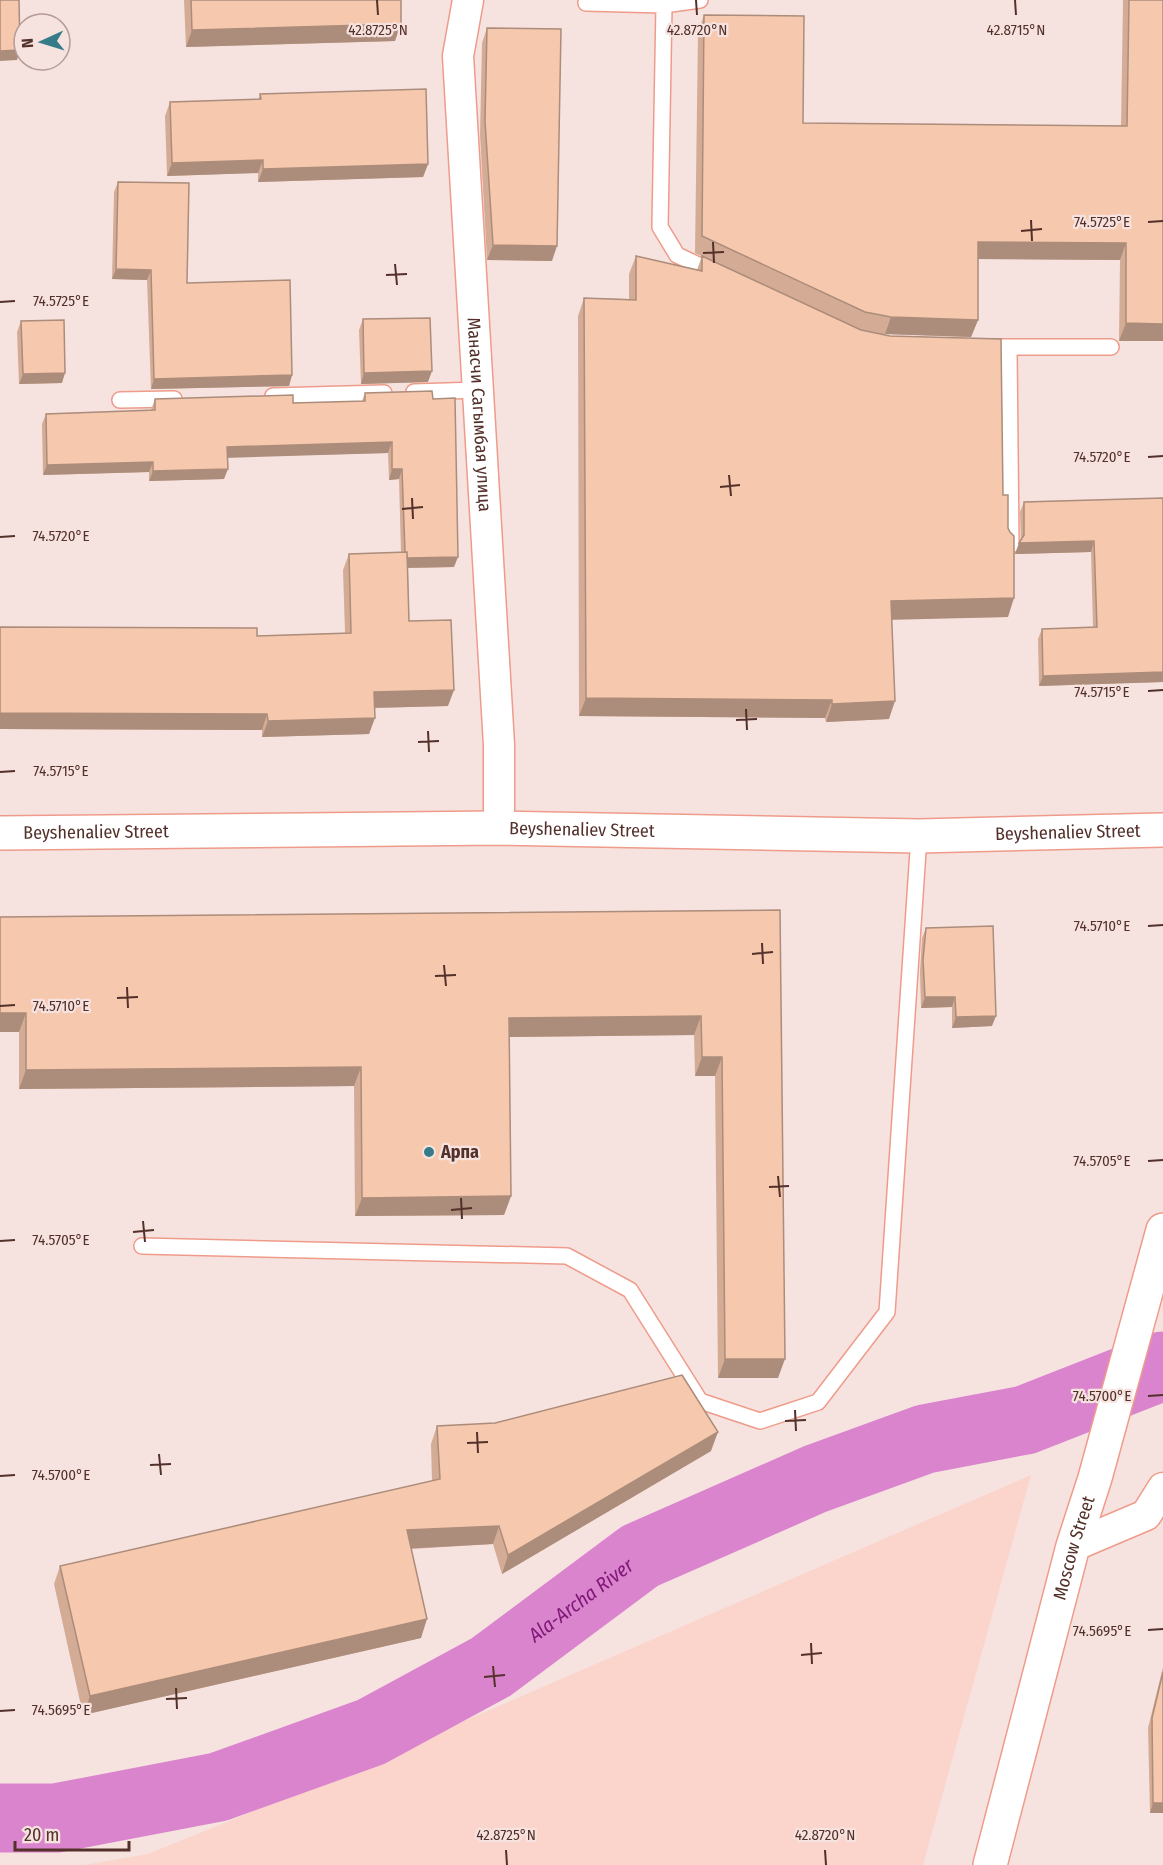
<svg xmlns="http://www.w3.org/2000/svg" width="1163" height="1865" font-family="'Fira Sans Condensed',sans-serif">
  <rect width="100%" height="100%" fill="#f6e3e0"/>
  <path fill="#fbd4cc" d="M1031,1475l-108,390h-839l64,-11 162,-66z"/>
  <g fill="none" stroke-linecap="round" stroke-linejoin="round">
    <path stroke="#da84ce" stroke-width="69" id="s1" d="M0,1818h56l162,-31 153,-55 120,-65 149,-111 175,-77 110,-40 100,-19 138,-54"/>
    <defs>
      <path id="lane" d="M586,3l78,2 36,-5
        M664,5l-4,222 17,28 38,18
        M982,347h129
        M1009,348l2,197
        M414,392l64,-2
        M273,396l111,-3
        M120,400l54,-1
        M142,1246l425,10 63,34 70,111 60,20 58,-19 69,-90 32,-476"/>
      <g id="street">
        <path id="s2" d="M468,0l-10,56 41,689v83"/>
        <path d="M1073,1546l73,-31 17,-27"/>
      </g>
      <g id="secondary">
        <path id="s3" d="M0,833l499,-5 420,8 244,-6"/>
        <path id="s4" d="M990,1865l83,-319 22,-68 68,-248"/>
      </g>
    </defs>
    <use href="#lane" stroke="#ef9b8a" stroke-width="18"/>
    <use href="#street" stroke="#ef9b8a" stroke-width="33"/>
    <use href="#secondary" stroke="#ef9b8a" stroke-width="36"/>
    <use href="#lane" stroke="#fff" stroke-width="15"/>
    <use href="#street" stroke="#fff" stroke-width="30"/>
    <use href="#secondary" stroke="#fff" stroke-width="33"/>
  </g>
  <path fill="#d4ac96" d="M184,0h217l-6,41 -209,6z
    M1123,0h40v341h-44l1,-81 -142,-1v61l-7,17 -86,-3 118,161 5,122 -117,2 -2,100 -63,3 -1,-4 -246,-2 -1,-400 6,-18 45,1v-25l7,-18 61,14 5,-14 141,66 -148,-69 3,-221 6,-17 99,108 318,3z
    M487,28l65,233 -65,-1 -7,-125 2,-92z
    M260,94l168,70 -5,13 -165,5v-9l-91,3 -2,-60 5,-14 88,-2z
    M118,182l69,101 105,92 -3,11 -138,3 -4,-109 -35,-1 2,-87z
    M363,319l65,63 -67,2 -2,-54z
    M21,321l41,62 -43,1 -2,-52z
    M365,393l68,6 21,168 -46,1 1,53 39,85 -74,2 -5,26 -107,3v-7l-262,-1v-102l257,9 88,-3 -2,-63 6,-16 52,-1 -2,-74 -10,1 -1,-27 -161,4 -3,22 -75,2v-9l-106,3 -1,-51 4,-10 105,-4 4,-11 138,4 69,-2z
    M1163,498v184l-124,4 -1,-47 4,-10 51,-2 -2,-75 -76,2 6,-13 -1,-29 4,-10z
    M780,910l-2,468h-60l-3,-302h-20l-1,-41 -185,2 2,159 -7,19 -149,1 -1,-130 -335,3v-57h-19v-115z
    M926,928l66,98 -40,2v-21l-31,1 -1,-37 2,-33z
    M437,1426l274,25 -209,123 -9,-30 -82,5 10,89 -338,77 -29,-131 6,-18 372,-85 -1,-37z
    M1163,1667v146h-13l-2,-85z"/>
  <path fill="#ac8c7a" d="M401,24l-6,17 -209,6 6,-17z
    M20,50l-3,10 -17,1v-10z
    M263,160l-5,13 -91,3 5,-13z
    M428,164l-5,13 -165,5 5,-13z
    M978,242l148,1 -6,17 -148,-1z
    M493,245l64,1 -5,15 -65,-1z
    M116,269l35,1 -4,10 -35,-1z
    M891,317l87,3 -7,17 -86,-3z
    M1126,323l37,1v17h-44z
    M432,371l-4,11 -67,2 3,-11z
    M65,373l-3,10 -43,1 4,-10z
    M292,375l-3,11 -138,3 3,-10z
    M392,442l-4,11 -165,5 4,-11z
    M153,462l-4,10 -106,3 4,-10z
    M228,469l-4,10 -75,2 4,-10z
    M392,469h10l-3,10 -10,1z
    M1094,541l-3,11 -76,2 4,-11z
    M458,557l-4,10 -53,1 4,-10z
    M1014,598l-6,19 -124,3 7,-19z
    M1163,672v10l-124,4 4,-10z
    M454,690l-6,16 -80,2 6,-16z
    M586,698l246,2 -7,18 -246,-2z
    M895,701l-6,18 -63,3 6,-18z
    M0,713l267,1 -5,16 -262,-1z
    M375,718l-6,16 -107,3 6,-16z
    M925,997h30l-3,10 -31,1z
    M0,1013h26l-7,19h-19z
    M701,1016l-7,19 -192,2 7,-19z
    M996,1016l-4,10 -40,2 4,-11z
    M702,1057h20l-7,19h-20z
    M361,1067l-7,19 -335,3 7,-19z
    M511,1196l-7,19 -149,1 7,-18z
    M725,1359h60l-7,19h-60z
    M718,1432l-7,19 -209,123 6,-19z
    M499,1526l-6,18 -93,5 7,-19z
    M427,1619l-6,19 -338,77 7,-19z
    M1153,1803h10v10h-13z"/>
  <path fill="#f6c8ae" stroke="#ac8c7a" stroke-width="1.5" d="M0,0h19l1,50 -20,1z
    M191,0h210v24l-209,6z
    M1129,0h34v324l-37,-1v-80l-148,-1v78l-87,-3 -26,-5 -163,-76 2,-221 100,1 -1,107 324,3z
    M487,28l74,1 -4,217 -64,-1 -8,-124z
    M426,89l2,75 -165,5v-9l-91,3 -2,-61 91,-3 -1,-5z
    M118,182l71,1 -2,100 103,-3 2,95 -138,4 -3,-109 -35,-1z
    M636,256l66,15v-15l159,74 29,6 111,3 2,156h5v33l2,4 4,4v62l-123,3 4,100 -63,3v-4l-246,-2 -2,-400 52,2z
    M430,318l2,53 -68,2 -1,-54z
    M64,320l1,53 -42,1 -2,-53z
    M432,391l1,8 22,-1 3,159 -51,1v-6h-2l-3,-83h-10v-27l-165,5 1,22 -75,2v-9l-106,3 -1,-51 109,-4v-11l138,-4v8l72,-2v-8z
    M1163,498v174l-120,4 -1,-47 55,-2 -3,-86 -75,2 5,-8v-33z
    M407,552l2,69 42,-1 3,70 -80,2 1,26 -107,3 -1,-7 -267,-1v-86l257,1v8l94,-3 -2,-79z
    M780,910l5,449h-60l-3,-302h-20l-1,-41 -192,2 2,178 -149,2 -1,-131 -335,3v-57h-26v-96z
    M993,926l3,90 -40,1 -1,-20h-30l-2,-37 3,-32z
    M682,1375l36,57 -210,123 -9,-29 -92,4 20,89 -337,77 -30,-130 380,-87 -3,-53 58,-3z
    M1163,1672v131h-10l-1,-85z"/>
  <path fill="none" stroke="#533029" stroke-width="2" d="M377,0l1,15M696,0l1,15M1015,0l1,15M1031,220l1,21M1148,222l15,-1M1021,231l21,-2M713,242l1,21M703,253l21,-1M395,264l2,21M386,275l21,-1M0,302l15,-1M1148,457l15,-1M729,475l2,21M720,487l20,-2M412,498l1,21M402,509l21,-2M0,537l15,-1M1148,691l15,-1M746,709l1,21M736,720l21,-1M428,731l1,21M418,742l21,-1M0,772l15,-1M1148,926l15,-1M762,943l1,21M752,954l21,-2M444,965l2,21M435,976l21,-1M127,987l1,21M117,998l21,-1M0,1006l15,-1M1148,1161l15,-1M778,1176l2,21M769,1187l20,-1M461,1198l1,21M451,1210l21,-2M143,1221l2,21M133,1232l21,-2M0,1241l15,-1M1148,1396l15,-1M795,1410l1,21M785,1421l21,-1M477,1432l1,21M467,1443l21,-1M159,1454l2,21M150,1465l21,-1M0,1476l15,-1M1148,1630l15,-1M811,1643l1,21M801,1655l21,-2M493,1666l2,21M484,1677l21,-2M176,1688l1,21M166,1699l21,-1M0,1711l15,-1M506,1850l1,15M825,1850l1,15"/>
  <circle fill="#367b88" stroke="#f6e3e0" stroke-width="2" cx="429" cy="1152" r="6"/>
  <g text-anchor="middle" dominant-baseline="central" stroke-width="4.5" stroke-linejoin="round" paint-order="stroke">
    <g font-size="18" fill="#533029" stroke="#f6e3e0">
      <text stroke="none"><textPath href="#s2" startOffset="416">Манасчи Сагымбая улица</textPath></text>
      <text stroke="none"><textPath href="#s3" startOffset="582">Beyshenaliev Street</textPath></text>
      <text stroke="none"><textPath href="#s3" startOffset="96">Beyshenaliev Street</textPath></text>
      <text stroke="none"><textPath href="#s3" startOffset="1068">Beyshenaliev Street</textPath></text>
      <text stroke="none"><textPath href="#s4" startOffset="328">Moscow Street</textPath></text>
    </g>
    <g font-size="18" font-weight="bold" fill="#533029" stroke="#f6e3e0" text-anchor="start">
      <text x="441" y="1152">Арпа</text>
    </g>
    <g font-size="20" font-style="italic" fill="#7f1777" stroke="#f6e3e0">
      <text stroke="none"><textPath href="#s1" startOffset="632">Ala-Archa River</textPath></text>
    </g>
  </g>
  <g font-size="15" text-anchor="middle" fill="#533029" stroke="#f6e3e0" stroke-width="4.5" stroke-linejoin="round" paint-order="stroke">
    <text x="378" y="35">42.8725°N</text>
    <text x="697" y="35">42.8720°N</text>
    <text x="1016" y="35">42.8715°N</text>
    <text x="1102" y="227">74.5725°E</text>
    <text x="61" y="306">74.5725°E</text>
    <text x="1102" y="462">74.5720°E</text>
    <text x="61" y="541">74.5720°E</text>
    <text x="1102" y="697">74.5715°E</text>
    <text x="61" y="776">74.5715°E</text>
    <text x="1102" y="931">74.5710°E</text>
    <text x="61" y="1011">74.5710°E</text>
    <text x="1102" y="1166">74.5705°E</text>
    <text x="61" y="1245">74.5705°E</text>
    <text x="1102" y="1401">74.5700°E</text>
    <text x="61" y="1480">74.5700°E</text>
    <text x="1102" y="1636">74.5695°E</text>
    <text x="61" y="1715">74.5695°E</text>
    <text x="506" y="1840">42.8725°N</text>
    <text x="825" y="1840">42.8720°N</text>
  </g>
  <g transform="translate(42 42) rotate(266)"><circle r="28" fill="#f6e3e0" stroke="#b59b97" stroke-width="1.5"/>
  <path d="M0-4.5L10 22L0 15L-10 22Z" fill="#367b88"/>
  <text y="-9" font-size="16" font-weight="bold" text-anchor="middle" fill="#533029">N</text>
  </g>
  <path d="M15 1841v9h114v-9" fill="none" stroke="#533029" stroke-width="3"/>
  <text x="24" y="1841" font-size="18" fill="#533029" stroke="#f6e3e0" stroke-width="4.5" paint-order="stroke">20 m</text>
</svg>
